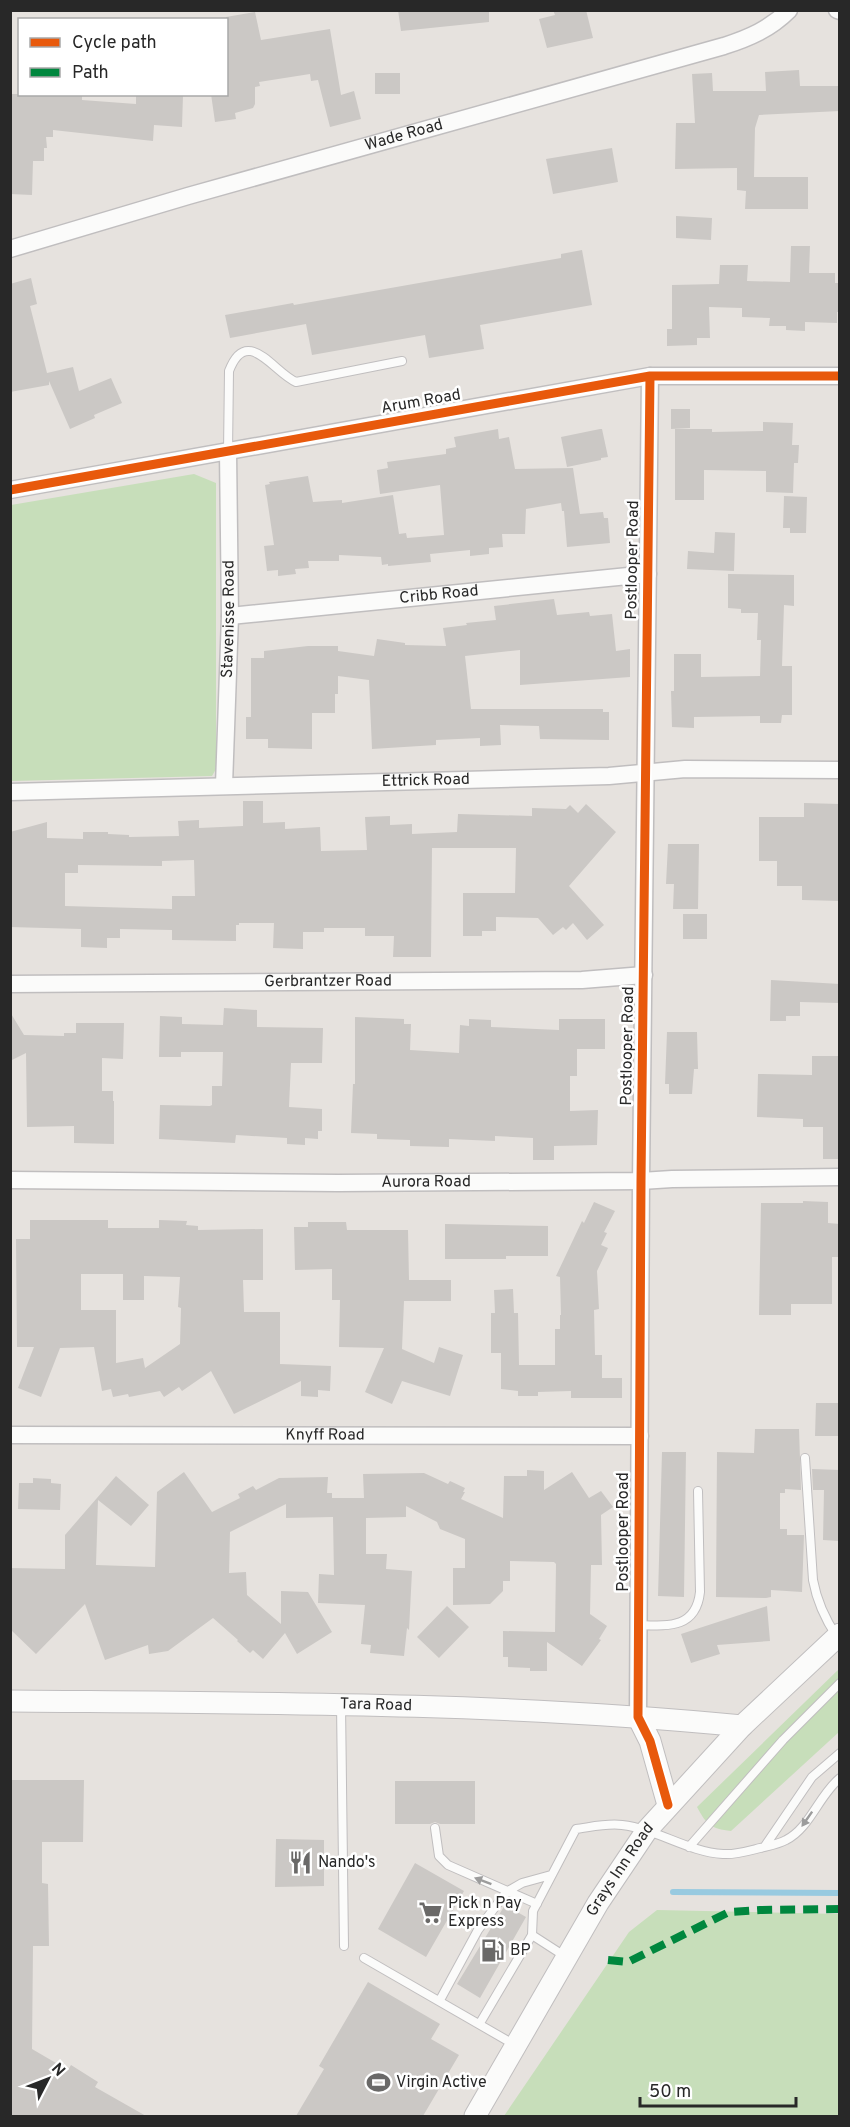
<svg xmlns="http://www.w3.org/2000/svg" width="850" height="2127" font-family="Overpass,sans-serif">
  <rect width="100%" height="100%" fill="#e6e2de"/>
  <path fill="#c7deba" d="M194,474l22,9v286l-4,7 -201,5v-276z
    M839,1669v63l-108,99c-20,-2 -25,-7 -34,-24z
    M657,1910l182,4v202h-335l125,-184z"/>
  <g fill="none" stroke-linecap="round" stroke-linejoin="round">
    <path stroke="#98cae0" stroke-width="6" d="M673,1892l167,1"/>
  </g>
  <path fill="#cbc8c5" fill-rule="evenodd" d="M398,10h91v12l-88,9z
    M553,10h33l7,28 -46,10 -8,-29 16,-4z
    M255,12l6,28 69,-11 11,66 13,-4 7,28 -31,8 -12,-47 -7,1 -1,-7 -51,8 1,4 -5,1v17l-2,4 -18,5 1,6 -21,3 -4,-28h15v-77z
    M799,70l1,16h40v25l-81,4 -4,13 -1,49h54v32h-63l1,-18 -9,-1v-22l-62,1 1,-46h19l-3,-49 20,-1 1,18h53l-1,-19z
    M375,73h25v21h-25z
    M10,94h72v6l54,4v-10l47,1 -1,32 -28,-2 -1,16 -100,-11v7h-7l1,11h-3v13h-11l-1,34 -22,-1z
    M612,148l6,34 -65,12 -7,-35z
    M676,216l36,2 -1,22 -35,-2z
    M791,246h19l-1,27h26v10h5v29h-3v11l-32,-1v9l-19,-1v-4h-17l1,-8 -28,-1v-9l-33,-1 1,31h-13v7l-30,1v-17h5v-44l47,-1 1,-19h28l-1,16 43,1z
    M582,250l10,55 -112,20 4,24 -55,9 -4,-23 -113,20 -6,-31 -76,14 -5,-23 68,-12 1,2 267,-47v-4z
    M31,278l6,26 -7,2 17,67 26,-6 6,24 32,-13 11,25 -28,12 1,3 -25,11 -21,-48v4l-39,7v-108z
    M671,409h19v19l-19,1z
    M763,422l30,1 -1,22h7l-1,18h-4l-1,30 -27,-1v-21l-62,-1v30h-29v-71h37v3l51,-1z
    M498,429l1,10 10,-2 6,32 58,-1 7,46 23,-2 1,6h4l2,25 -43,4 -3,-36h-2l-1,-8 -35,6 -1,25h-23l1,13 -14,1v6l-19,2v-6l-40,4 1,8 -43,4v-2l-6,1 -1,-8 -42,-2v6h-31l1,7 -14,1 1,5 -18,2v-6l-11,1 -3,-25 10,-1 -9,-60 5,-1 -1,-2 39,-6 5,26 29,-2v3l51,-8 6,39 7,-1 1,5 37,-3 -4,-50 -60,9 -3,-24 11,-2 -1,-6 59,-8v-5l10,-2 -2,-10z
    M600,429h2l6,28 -7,1v2l-34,7 -6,-30z
    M784,496l23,1 -1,36h-16v-5h-7z
    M715,532l20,1 -1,38 -47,-2 1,-18 26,2z
    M728,574l66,1v31l-10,-1 -2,61h10v49h-10l-1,8h-21v-7l-66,1v11l-22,-1 -1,-36h3v-37h27v23l59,-1 1,-36h-4l1,-27h-17v-4l-13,-1z
    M554,599l3,16 32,-3 1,4 22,-2 4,37 14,-2v28l-110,8v-35l-55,6 6,53h132v3h6v28l-69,-1 -1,-13 -39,-1 1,20 -21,1v-8l-44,2v5l-64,4 -3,-69 -31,-4v18h-3v19h-23v36l-44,-1v-9h-22v-22h5v-59h13v-7l44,-5h30v5l36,5 3,-17 28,4v2l41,1 -3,-18 24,-3 -1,-2 30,-3 -2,-14z
    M243,801h20v22l22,-1v7l35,-2 1,24 46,-1 -2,-33 25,-1v9l22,-1v10l45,-2 1,-18 74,2v-8l34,1 4,-4 8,8 8,-9 30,28 -47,54 35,39 -17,15 -14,-17 -7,7 -3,-3 -10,8 -15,-17 -42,-1v14h-14v5h-19v-43h52l1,-45h-84l-1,109h-38l1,-21h-29v-8h-41v4h-21v17l-30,-1 1,-25h-35v2h-3v16l-64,-1v-10l-52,-1v9h-13v10l-26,-1v-18l-71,-2v-95l37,-10v16l36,1v-7h25v2l21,1v2l50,-1 -1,-15 21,-1v8l44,-2zM194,860l1,36h-23v13l-107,-3v-33h13v-8l84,1v-5z
    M804,803l36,1v97l-38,-1v-14h-25v-25h-18v-44h45z
    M668,844h31l-1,65h-25l1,-25h-8z
    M683,914h24v25h-24z
    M771,980l69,4 -1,19 -39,-1v14h-14v5h-16z
    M224,1008l33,2v17l66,1 -1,35h-31l-2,44 33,2v22h-4v8l-13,-1v7l-18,-1v-6l-51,-3 -1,8 -76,-4 1,-34 50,1 2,-1v-19h10l1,-34h-42v5h-22l1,-41 22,1v7l41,1z
    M10,1012l14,23 40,1v-3h12v-10h48l-1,36 -21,-1v33h11v10h1v43l-40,-1v-17l-47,1 -1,-74 -16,8z
    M355,1017l49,2v5h7l-1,26 49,3 1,-28 9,1v-7l22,1v7l68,3v-11h46v30h-28v27h-7v35l28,-1 -1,35 -43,1v14h-21v-22l-38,-2v5l-46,-2v8l-39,-1v-6l-33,-1v-5l-26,-1 2,-49h2z
    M667,1032h30l1,37h-4l-2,25h-23v-10h-4z
    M812,1056h28v103h-17v-32h-20v-8l-46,-2 1,-43 54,1z
    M803,1201l25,1v21l12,1v33h-8v47h-41v11h-32l2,-112h42z
    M594,1202l21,9 -11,21 3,1 -6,12 7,3 -11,23 2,38 -5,1 1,45h7v23h20v20h-51v-7l-33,1v4h-20v-5l-17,-2v-36h-10v-40h4l-1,-23 19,-1 1,24h4l1,52h36v-36h5v-14h1l-1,-38 -4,-1 26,-55 2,2z
    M30,1220h78v8h51v-8l28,1 -1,4 12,1v4l65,-1v51h-20l1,32h36v52l51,2 -1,25 -12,-1v7l-17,-1v-15l-67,33 -23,-43 -29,20 -3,-4 -15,10 -4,-6 -31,6 -1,-3 -15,3 -2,-8 -9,2 -8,-44 -34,1 -19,49 -23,-9 16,-41h-17l-1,-108h14zM81,1274h42v26h21v-24l36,1 -2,30 3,1 -1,36 -35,24 -2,-10 -27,5v-53h-35z
    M308,1222h38l1,8h61l1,50h42v21h-47l-2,48 32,14 5,-16 24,8 -13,41 -48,-15 -10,23 -27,-12 19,-44 -45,-1 1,-47h-8v-31l-37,1 -1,-43h14z
    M445,1224l103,2v30h-42v3h-61z
    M816,1403h24v33h-25z
    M755,1429h44l2,61 -16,-1v4h-5v36h7v6h17l-2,57 -31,-2v7l-5,1 -50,-1 1,-145 37,1z
    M662,1452h24l-2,145 -26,-1z
    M812,1469l28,1v71l-17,-1 1,-50h-11z
    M527,1470l17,1v19l28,-18 17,26 12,-7 12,16 -12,8 1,50h-11l-1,49 17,12 -8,13 2,1 -19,26 -35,-24v29h-17v-3l-22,-1v-10h-5v-26l52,1 1,-68 -2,-2 -44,-1v20h-7v10l-13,13 -37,1v-37h12v-29l-25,-10 -3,-7 -31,-16v11l-40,1v36h21l-1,15 26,2 -3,59 -2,-2 -3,28 -34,-3 1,-8 -10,-1 4,-39 -47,-2 1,-29 15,1 -1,-58 -47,1v-14l-56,28 -1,41 17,-1 1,23 34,29v-33l27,1 24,40 -35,22 -12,-21 -22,26 -10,-9 -3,3 -13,-12 1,-1 -25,-22 -45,33 -19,3 -1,-9 -43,15 -20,-56 -49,50 -26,-25v-61l55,1v-34l51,-59 33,29 -18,21 -33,-26 -2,65 59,2 2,-75 27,-20 28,40 28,-14 -2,-4 15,-8 3,4 23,-12 49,-1 -1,16h5v5h32l-1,-24 61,-1 24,11 2,-3 15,7 -2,4h2l-4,7 42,19 1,-42h23z
    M33,1478l18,1v4l10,1 -1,26 -42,-1 1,-26h14z
    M447,1606l22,21 -30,31 -22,-21z
    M767,1606l3,35 -53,4 3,9 -29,9 -10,-29z
    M10,1780h74l-1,62h-41v41l6,1 1,62h-16l-1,103 36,21 3,-5 27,17 -3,5 51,29h-136z
    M395,1781h80v43h-35l-5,-2 -5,2h-35z
    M276,1839l48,1v46l-49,1z
    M415,1863l49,28 -38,66 -48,-28z
    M505,1905l21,12 -46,81 -23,-14z
    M368,1982l72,42 -9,15 28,16 -36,61h-127l28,-47 -5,-3z"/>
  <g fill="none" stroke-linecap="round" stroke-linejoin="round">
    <defs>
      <path id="service" d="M228,452l1,-81c18,-47 45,2 67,11l106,-21
        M805,1458l8,122c4,22 12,39 24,57
        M639,1625c28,1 57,4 61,-33l-2,-101
        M341,1704l3,242
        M435,1828l4,28 9,9 89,39
        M765,1846l47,-69 28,-24
        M689,1847l94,-107 57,-57
        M566,1957l-34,-22 1,-24 43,-82c15,-2 31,-6 46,-4 35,4 66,27 101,29 12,1 25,-3 37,-6 8,-2 19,-4 26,-8 24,-12 33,-45 54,-62
        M364,1958l151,87
        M440,2000l38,-70 23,-31 7,-8 14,-8 29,-8
        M480,2023l52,-88"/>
      <g id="minor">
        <path d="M837,10l3,1"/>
        <path id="s1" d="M10,249l178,-53 536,-150c25,-8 46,-17 65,-36"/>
        <path d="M10,490l640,-114h190"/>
        <path id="s2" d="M230,616l418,-42"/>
        <path id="s3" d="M224,785l6,-169 -2,-164"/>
        <path id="s4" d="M10,792l599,-16 76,-7 155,1"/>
        <path id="s5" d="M10,984l572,-4 62,-5"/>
        <path id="s6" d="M10,1180l328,3 303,-2 31,-2 168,-2"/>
        <path id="s7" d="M10,1435l630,1"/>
        <path d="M638,1717l3,-536 9,-805"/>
      </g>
      <g id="tertiary">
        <path id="s8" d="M10,1701c244,2 489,1 732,25"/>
        <path d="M638,1717l12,24 18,64"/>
        <path id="s9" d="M475,2116l123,-213 49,-73 95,-104 98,-92"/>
      </g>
    </defs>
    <use href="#service" stroke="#c0bebf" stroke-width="10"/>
    <use href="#minor" stroke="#c0bebf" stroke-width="19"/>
    <use href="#tertiary" stroke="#c0bebf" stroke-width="23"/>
    <use href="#service" stroke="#fbfbfa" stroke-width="8"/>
    <use href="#minor" stroke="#fbfbfa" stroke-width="16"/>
    <use href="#tertiary" stroke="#fbfbfa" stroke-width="21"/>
    <path stroke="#00873e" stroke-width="8" stroke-dasharray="15 8" stroke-linecap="butt" d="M608,1960l20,2 101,-50 31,-2 80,-1"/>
    <defs>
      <path id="cycleway" d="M650,376l-9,805 -3,536 12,24 18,64
        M10,490l640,-114h190"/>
    </defs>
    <use href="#cycleway" stroke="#fff" stroke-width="13"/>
    <use href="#cycleway" stroke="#e8590c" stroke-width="9"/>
  </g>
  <defs><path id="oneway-solid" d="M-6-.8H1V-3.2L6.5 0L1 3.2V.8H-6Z" transform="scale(1.5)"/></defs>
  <g fill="#9c9c9c">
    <use href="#oneway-solid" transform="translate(807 1819) rotate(125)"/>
    <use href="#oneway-solid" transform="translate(483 1881) rotate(-159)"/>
  </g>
  <defs>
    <symbol id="restaurant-bare" viewBox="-9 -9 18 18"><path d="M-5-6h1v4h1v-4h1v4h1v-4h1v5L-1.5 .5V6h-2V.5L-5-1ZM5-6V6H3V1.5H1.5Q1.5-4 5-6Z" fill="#6a6968" stroke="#fff" stroke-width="2.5" paint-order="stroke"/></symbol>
    <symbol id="supermarket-bare" viewBox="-9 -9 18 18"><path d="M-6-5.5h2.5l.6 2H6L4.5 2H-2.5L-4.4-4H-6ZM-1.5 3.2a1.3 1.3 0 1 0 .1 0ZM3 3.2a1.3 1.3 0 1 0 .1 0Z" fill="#6a6968" stroke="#fff" stroke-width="2.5" paint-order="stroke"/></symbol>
    <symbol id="fuel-bare" viewBox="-9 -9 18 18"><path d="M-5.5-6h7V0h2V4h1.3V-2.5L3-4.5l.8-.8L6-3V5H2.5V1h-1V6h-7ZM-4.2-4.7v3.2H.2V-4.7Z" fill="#6a6968" stroke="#fff" stroke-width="2.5" paint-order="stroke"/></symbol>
    <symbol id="stadium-bare" viewBox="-9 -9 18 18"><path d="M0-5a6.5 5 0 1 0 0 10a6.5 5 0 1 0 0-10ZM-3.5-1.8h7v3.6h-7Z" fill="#6a6968" stroke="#fff" stroke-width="2.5" paint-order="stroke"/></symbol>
  </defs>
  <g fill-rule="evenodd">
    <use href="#restaurant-bare" x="284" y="1846" width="33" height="33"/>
    <use href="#supermarket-bare" x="414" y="1896" width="33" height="33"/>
    <use href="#fuel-bare" x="476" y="1934" width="33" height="33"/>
    <use href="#stadium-bare" x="362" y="2066" width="33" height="33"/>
  </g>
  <g text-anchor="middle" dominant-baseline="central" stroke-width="5" stroke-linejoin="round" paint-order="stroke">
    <g font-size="16" fill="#282828" stroke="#fff">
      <text stroke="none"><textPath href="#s1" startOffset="410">Wade Road</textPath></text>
      <text transform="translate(421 402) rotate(-10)">Arum Road</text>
      <text transform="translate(633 560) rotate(-89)">Postlooper Road</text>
      <text stroke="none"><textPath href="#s2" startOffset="210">Cribb Road</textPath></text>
      <text stroke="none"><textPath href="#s3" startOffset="166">Stavenisse Road</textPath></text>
      <text stroke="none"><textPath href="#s4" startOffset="416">Ettrick Road</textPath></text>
      <text stroke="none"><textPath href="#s5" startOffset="318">Gerbrantzer Road</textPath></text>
      <text transform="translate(628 1046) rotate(-89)">Postlooper Road</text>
      <text stroke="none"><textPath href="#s6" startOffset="416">Aurora Road</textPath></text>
      <text stroke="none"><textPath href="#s7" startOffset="315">Knyff Road</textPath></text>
      <text transform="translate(624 1532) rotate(-90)">Postlooper Road</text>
      <text stroke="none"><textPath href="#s8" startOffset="366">Tara Road</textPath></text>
      <text stroke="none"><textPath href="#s9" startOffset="286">Grays Inn Road</textPath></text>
    </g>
    <g font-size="16" fill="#282828" stroke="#fff" text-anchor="start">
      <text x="318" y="1863">Nando's</text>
      <text x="448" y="1904">Pick n Pay<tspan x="448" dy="18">Express</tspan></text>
      <text x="510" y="1951">BP</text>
      <text x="396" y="2083">Virgin Active</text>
    </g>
  </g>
  <rect width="850" height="2127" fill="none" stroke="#282828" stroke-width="24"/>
  <rect x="18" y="18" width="210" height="78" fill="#ffffff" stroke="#a9a9a9" stroke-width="1.5"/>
  <rect x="30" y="38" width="30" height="9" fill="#e8590c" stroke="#a9a9a9" stroke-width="1.5"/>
  <text x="72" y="48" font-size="18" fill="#282828">Cycle path</text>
  <rect x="30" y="68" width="30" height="9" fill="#00873e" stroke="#a9a9a9" stroke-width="1.5"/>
  <text x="72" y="78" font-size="18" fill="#282828">Path</text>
  <g transform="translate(48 2079) rotate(48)" stroke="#ffffff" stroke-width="4.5" paint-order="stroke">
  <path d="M0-4.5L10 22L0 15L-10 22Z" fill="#282828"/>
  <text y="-9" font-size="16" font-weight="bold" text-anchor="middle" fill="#282828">N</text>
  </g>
  <path d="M640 2097v9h156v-9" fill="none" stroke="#282828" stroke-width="3"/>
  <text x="649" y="2097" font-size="18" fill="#282828" stroke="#ffffff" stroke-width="4.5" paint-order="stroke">50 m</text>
</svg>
